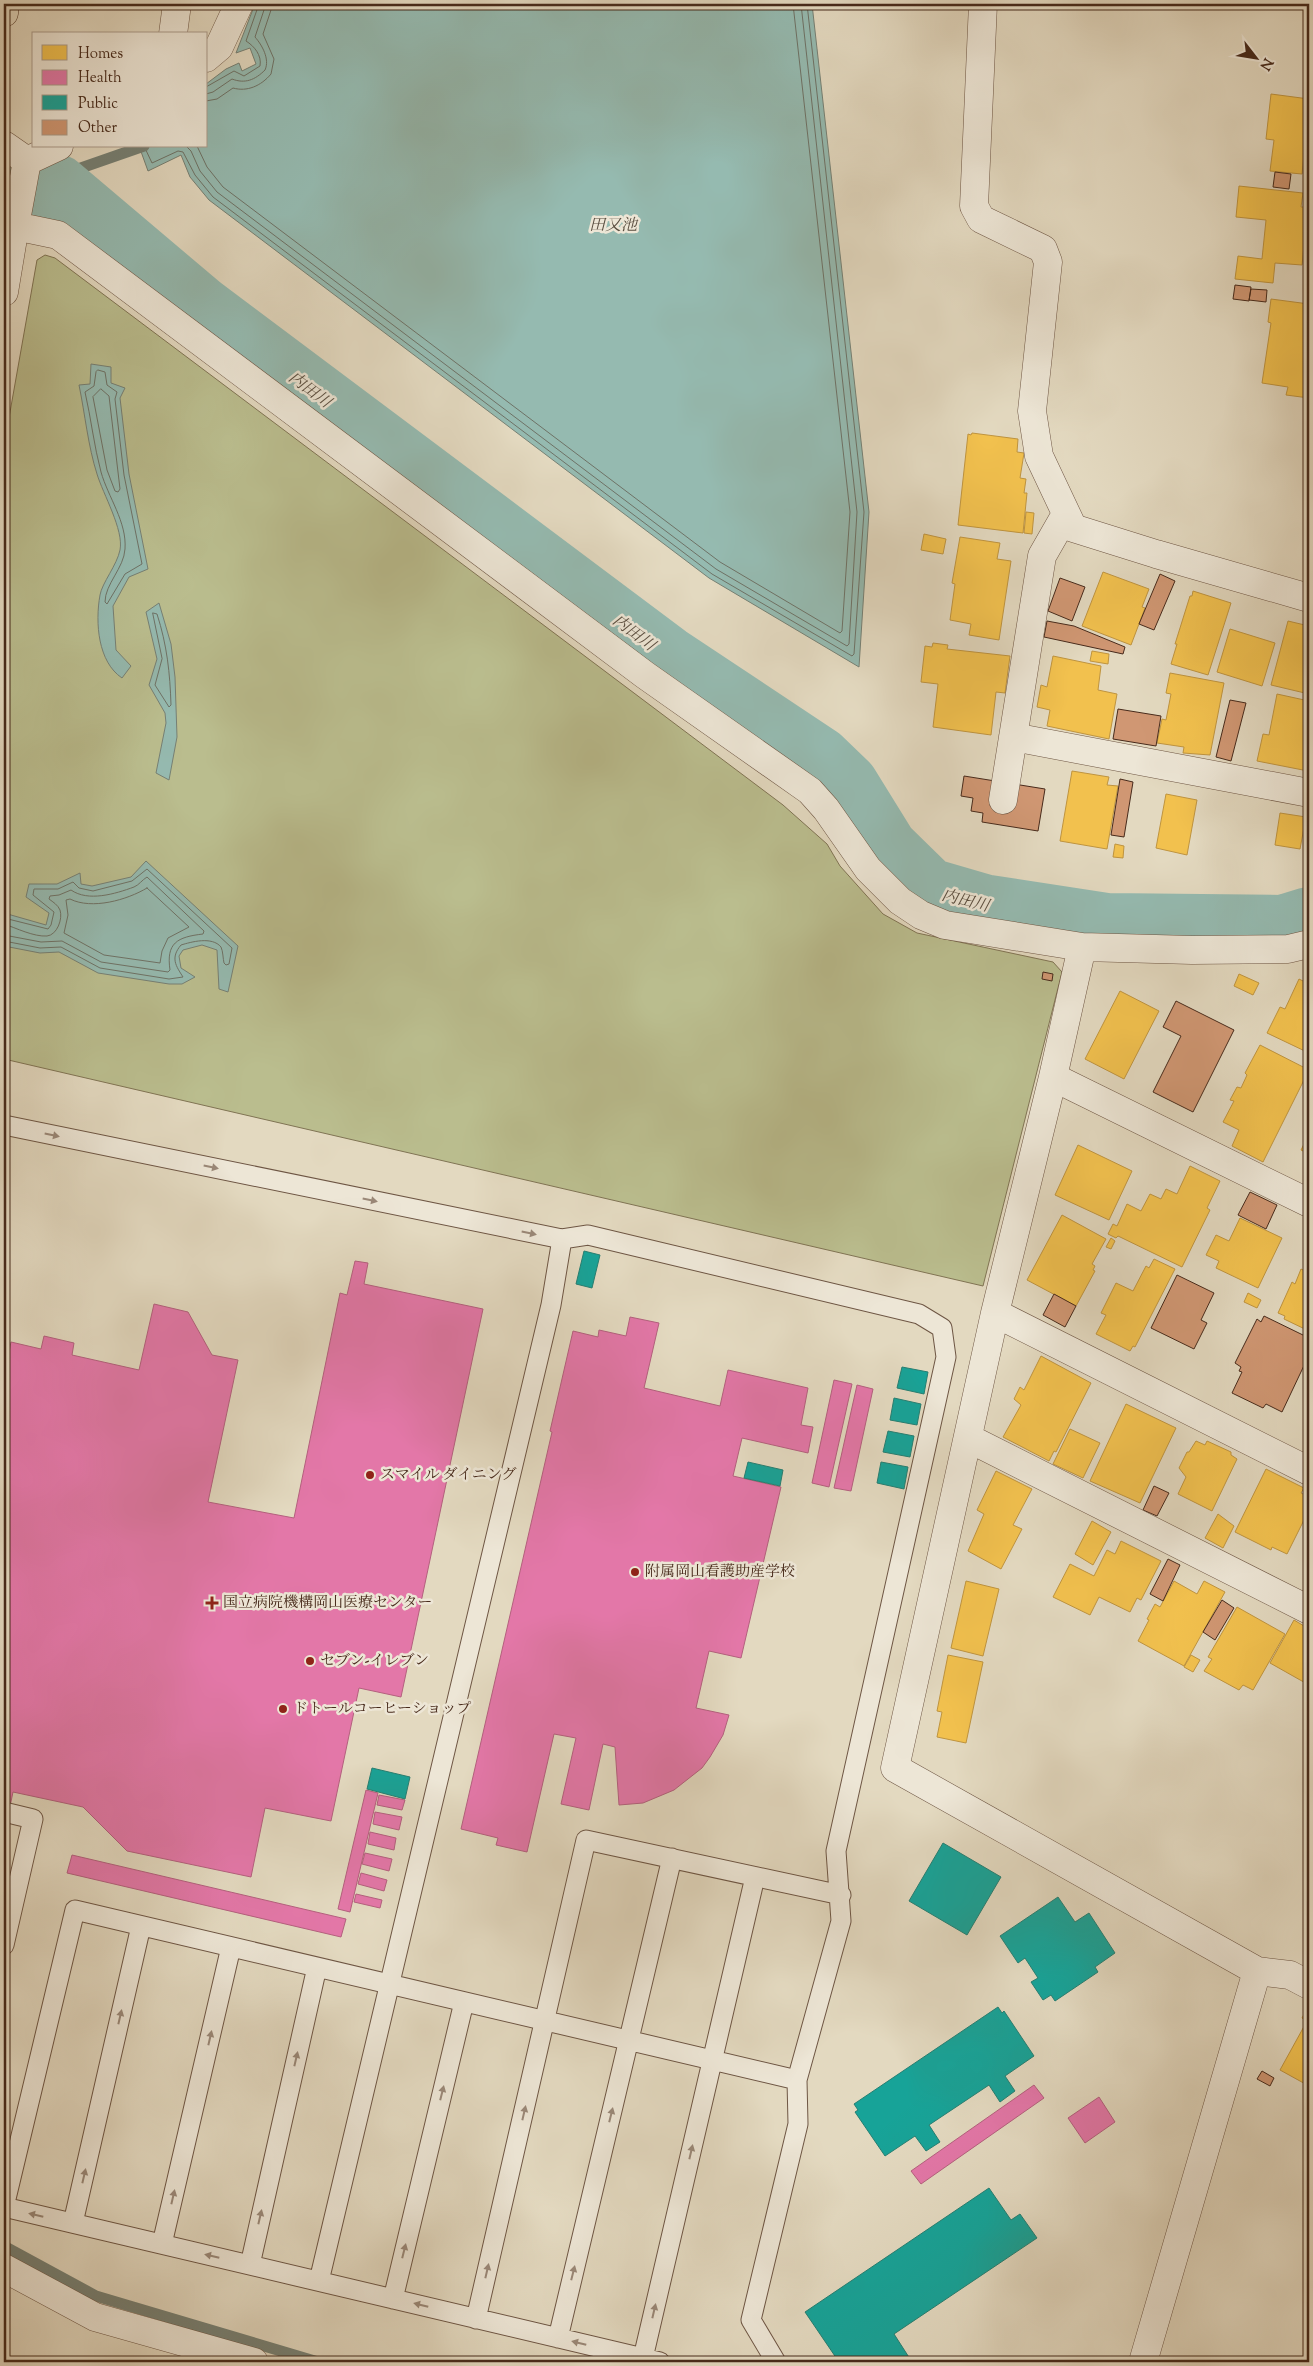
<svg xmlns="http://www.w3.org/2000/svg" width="1313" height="2366" font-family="'Sorts Mill Goudy','Noto Serif JP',serif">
  <rect width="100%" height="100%" fill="#e3d9c0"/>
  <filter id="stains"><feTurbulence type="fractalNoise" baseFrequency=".004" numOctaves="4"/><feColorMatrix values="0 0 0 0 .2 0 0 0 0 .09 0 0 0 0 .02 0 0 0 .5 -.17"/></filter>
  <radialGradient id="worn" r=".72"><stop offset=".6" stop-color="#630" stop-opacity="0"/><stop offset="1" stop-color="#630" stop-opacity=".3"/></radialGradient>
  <path fill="#babd8e" stroke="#807454" d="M45,255l10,3 728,547 44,39 13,22 43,48 34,19 136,29 9,10 -79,314 -979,-227v-613l33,-186z"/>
  <path fill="#95bab0" stroke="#768074" d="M255,4h557l57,508 -10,155 -150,-89 -500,-378 -19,-23 -9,-22 -33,16 -9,-25h67v-62l20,-15 13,-6 3,8 14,-7 -6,-16 -14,5z
    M91,364l20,3v16l14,5 -5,10 9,76 19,95 -19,8 -16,29 3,44 15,16 -9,12c-24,-16 -27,-55 -22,-83 2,-12 17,-30 20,-45 4,-20 -17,-56 -23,-76 -9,-28 -12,-60 -18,-89l11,-1z
    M159,603l12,41 4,33 2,60 -8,43 -13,-7 10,-50 -1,-10 -16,-28 8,-26 -11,-47z
    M146,861l92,85 -10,46 -9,-3 -2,-39 -15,-5 -19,5 -4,6 2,12 14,9 -13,7h-13l-71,-11 -39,-21 -19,1 -36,-7v-33l42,12 3,-12 -23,-16 3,-13h28l23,-11 1,11 11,2 39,-9z"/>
  <path fill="#f2c14e" stroke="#bf943f" d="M1271,94l38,5v45h-4l-3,30 -32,-3 4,-31 -8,-1z
    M1239,186l64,7 -2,14h7l-6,58 -27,-2 -2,20 -38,-4 3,-23 24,3 4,-39 -30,-3z
    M1271,299l38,5 -3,18 3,1v75l-23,-3 2,-8 -26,-4 9,-60 -3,-1z
    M972,433l46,6 -1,13 7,1 -4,25 6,1 -2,14h3l-4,40 -65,-8 10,-91 3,1z
    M1026,512l8,1 -2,21 -8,-1z
    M924,534l22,5 -3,15 -22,-4z
    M960,537l40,6 -3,16 14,2 -12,79 -30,-5 2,-11 -21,-4 5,-36 -3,-1z
    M1103,572l46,17 -7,18 3,1 -14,37 -49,-19z
    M1193,591l38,12 -23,72 -37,-11 6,-20h-2l15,-48h2z
    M1288,621l21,5v68l-38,-9z
    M1230,629l45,14 -13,43 -45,-14z
    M933,643l15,2 -1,4 63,7 -5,37 -9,-1 -5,43 -58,-8 5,-43 -17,-2 4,-36 7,1z
    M1092,651l17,3 -1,10 -18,-3z
    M1053,656l48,10 -3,24 19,4 -8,45 -62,-13 3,-16 -13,-3 4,-22 6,2z
    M1170,673l54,10 -14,72 -27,-2 1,-6 -27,-4 5,-24 4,1 5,-26 -5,-1z
    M1277,694l32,7 -1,70 -51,-10 6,-27 6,1z
    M1072,771l37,6 -2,8 11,1 -11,63 -47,-8z
    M1166,794l31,6 -10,55 -31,-7z
    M1280,813l26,4 -6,32 -25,-4z
    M1115,844l9,2 -1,12 -10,-1z
    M1239,974l20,9 -6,12 -19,-9z
    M1299,979l10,5v69l-42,-20 13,-26 5,2z
    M1120,991l39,20 -35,68 -39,-20z
    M1260,1045l49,25 -46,92 -31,-16 7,-16 -16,-8 11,-21 -4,-1 7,-13 4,1 6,-13 -2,-2z
    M1309,1134v20l-8,-4z
    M1078,1145l54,26 -23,49 -54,-25z
    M1190,1166l30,15 -13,27 3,2 -28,57 -64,-31 -2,2 -8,-4 5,-10 4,2 10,-22 14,7 9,-17 11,5 5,-10 11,5z
    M1062,1215l44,24 -14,25 3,2 -2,4 2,1 -19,35 -49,-26z
    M1240,1218l42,20 -24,50 -42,-20 3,-7 -13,-6 10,-20 13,6z
    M1111,1238l4,3 -4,8 -5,-2z
    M1154,1259l21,10 -40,78 -2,-1 -3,5 -34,-17 10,-19 -5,-2 15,-30 17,8 13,-25 3,2z
    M1309,1263v68l-25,-12 1,-3 -7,-3 14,-31 3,2 6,-15 4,2z
    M1248,1293l13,7 -4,8 -13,-6z
    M1041,1356l50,27 -35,69 -2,-1 -5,10 -46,-24 18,-32 -7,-6 6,-12 4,3z
    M1126,1404l50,24 -36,75 -50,-22z
    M1070,1429l30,14 -17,35 -30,-14z
    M1196,1441l9,4 2,-4 24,11v3l6,4 -25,52 -34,-17 8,-17 -7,-9 8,-16h2z
    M1266,1469l38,19 -3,5 8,4v13l-22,44 -15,-7 -1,3 -36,-18z
    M996,1471l36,18 -19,36 9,4 -21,40 -33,-18 16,-37 -7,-4z
    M1218,1514l16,12 -11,22 -18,-10z
    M1092,1521l19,11 -18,33 -18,-11z
    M1121,1541l40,20 -20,39 -4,-2 -7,14 -31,-15 -9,18 -37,-18 17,-33 24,12 13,-26 8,4z
    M966,1581l33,8 -16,67 -32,-8z
    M1174,1581l23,13 7,-13 21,11 -41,74 -46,-25 11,-21 -2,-1 8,-15 5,3z
    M1237,1607l48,27 -32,56 -10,-5 -4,5 -35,-19 8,-12 -4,-2z
    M1294,1620l15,9v56l-39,-22z
    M948,1655l35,7 -17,81 -29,-6 5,-25 -5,-1z
    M1191,1655l9,5 -7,12 -9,-5z
    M1309,2005v81l-29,-16 27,-49 -5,-3z"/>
  <path fill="#e377a8" stroke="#b4607e" d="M355,1261l13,2 -4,21 119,25 -82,388 -42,-9 -28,133 -66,-13 -14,69 -124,-26 -44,-44 -70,-15 -9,43v-459l7,-34 30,7 3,-13 30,7 -2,12 67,15 15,-66 34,8 24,43 26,5 -30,142 86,16 46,-225 7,2z
    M630,1317l29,6 -15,65 76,18 8,-36 80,18 -7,37 12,2 -5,26 -66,-15 -9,38 48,11 -40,171 -32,-7 -13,57 33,7 -6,20 -13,22 -8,11 -28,22 -31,13 -24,2 -4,-58 -12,-3 -14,66 -28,-6 15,-66 -22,-4 -27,118 -31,-7 2,-7 -37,-9 91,-397 -2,-1 23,-100 25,6 1,-7 27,6z
    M834,1380l18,4 -23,103 -17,-4z
    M857,1385l16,4 -22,102 -17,-3z
    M366,1790l12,3 -28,119 -12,-3z
    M379,1795l26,5 -3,10 -25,-5z
    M375,1812l27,5 -3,13 -26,-6z
    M370,1832l26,6 -2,12 -26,-6z
    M365,1853l27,6 -3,12 -27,-7z
    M72,1855l274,64 -5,18 -274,-64z
    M361,1873l26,7 -3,11 -26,-7z
    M356,1894l26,6 -2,8 -26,-6z
    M1034,2085l10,13 -123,86 -10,-13z
    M1099,2097l16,25 -30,21 -17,-25z"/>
  <path fill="#17a398" stroke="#257f72" d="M584,1251l16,4 -8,33 -16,-4z
    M902,1367l26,5 -4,22 -27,-6z
    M894,1398l27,6 -4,21 -27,-5z
    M888,1431l26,5 -4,21 -27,-5z
    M748,1462l35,8 -3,16 -36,-8z
    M881,1462l27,5 -4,22 -27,-6z
    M372,1768l38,9 -5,22 -38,-10z
    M943,1843l58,34 -34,58 -58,-34z
    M1058,1897l17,25 14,-9 26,40 -20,14 3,5 -43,29 -4,-6 -8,5 -12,-18 7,-4 -13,-20 -7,5 -18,-27z
    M998,2007l4,6 2,-2 30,45 -29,20 10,15 -15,11 -11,-17 -60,40 11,17 -14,9 -11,-15 -30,20 -30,-44 3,-2 -4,-6z
    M989,2188l22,32 9,-6 17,24 -143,96 18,28h-73l-34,-50z"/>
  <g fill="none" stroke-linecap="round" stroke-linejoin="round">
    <path stroke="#6e7266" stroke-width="1" d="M206,87l28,-16 10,5 16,-10c2,-11 -6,-20 -14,-25l13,-37
      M206,94l7,-2 19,-13c13,5 23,1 33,-9 5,-11 -3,-25 -10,-33l11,-33
      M206,101l11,-2 16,-11c14,4 28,-2 38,-14l3,-15 -11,-25 10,-30
      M144,146l8,17 26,-12 5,1 12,23 18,22 499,377 140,82 2,-2 10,-142 -57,-508
      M186,146l5,5 9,20 17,21 499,377 131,77 2,-2 8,-132 -56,-508
      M197,146l10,21 16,20 497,375 120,71 2,-2 8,-119 -57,-508
      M98,370l7,2 2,13 10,7 -2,7 9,76 18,89 -17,10 -18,30 -2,-2c0,-18 19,-34 20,-53 2,-27 -17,-52 -24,-77 -7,-26 -10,-54 -16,-80l9,-6 2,-14z
      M101,389l8,7 11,93 -2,3 -3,-1 -8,-21 -14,-73z
      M153,613l4,1c10,31 13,59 14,91l-2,2 -14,-22 7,-26z
      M147,888l42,39 -21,11 -6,13 -2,12 -56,-8 -40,-22 4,-18 -2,-15 4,-1c22,11 57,1 77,-11z
      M4,918l44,11 3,-4 3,-13 -21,-17 1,-6h24l15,-7 6,6 14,3 39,-10 15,-12 85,79 -3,16 -3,1 -2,-2c-1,-4 -1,-12 -3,-16 -9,-11 -30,-5 -40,-2 -11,13 -5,21 2,32l-14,2 -69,-11 -39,-21 -21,1 -36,-7
      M4,924c12,4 30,13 43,12 10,-1 16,-17 13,-26 -2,-5 -7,-8 -11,-11l1,-3 9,-1 12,-5c17,12 44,4 63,-3 5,-2 8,-7 13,-10l57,54 -1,3c-26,3 -37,9 -33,36l-2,2 -67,-10 -39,-21 -21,1 -37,-7"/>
    <path stroke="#768074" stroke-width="11" d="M56,188l22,-19 66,-23
      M4,2246l92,50 222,66"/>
    <path stroke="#95bab0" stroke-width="68" d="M4,189l52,-1 143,121 467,350 152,101 27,26 39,63 44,43 55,16 124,19 176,2 26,-8"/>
  </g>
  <path fill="#d09773" stroke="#472a1b" d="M1275,172l16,2 -2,15 -16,-2z
    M1235,285l16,2 -2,14 -16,-2z
    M1251,289l16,1 -1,12 -17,-2z
    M1160,574l15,7 -21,49 -15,-6z
    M1060,578l25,9 -13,34 -24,-10z
    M1047,621l27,5 51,21 -2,7 -79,-17z
    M1230,700l16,3 -15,58 -15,-4z
    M1118,709l43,7 -5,30 -43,-7z
    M964,776l81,13 -7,42 -56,-9 1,-9 -12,-2 2,-13 -12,-2z
    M1120,779l13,3 -9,55 -13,-2z
    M1043,972l10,2 -1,7 -10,-2z
    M1176,1001l58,29 -41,82 -40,-20 28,-56 -18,-9z
    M1250,1192l27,13 -11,24 -28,-14z
    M1177,1275l37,18 -13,27 6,3 -13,26 -43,-21z
    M1054,1294l22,12 -11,21 -22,-12z
    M1264,1316l41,20 -1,3 5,3v13l-27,57 -16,-8 -3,4 -31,-15 10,-21 -3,-1 2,-4 -6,-4 22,-44 4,3z
    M1154,1486l15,7 -12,23 -14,-6z
    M1168,1559l12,6 -17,36 -13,-7z
    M1222,1600l12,8 -19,32 -12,-8z
    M1262,2071l12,7 -4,8 -13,-7z"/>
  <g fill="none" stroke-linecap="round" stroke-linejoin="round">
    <defs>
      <path id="lane" d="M4,1125l558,114 26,-4 331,79 23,14 4,29 -110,494 5,70 -44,159
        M4,1812l29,7 -29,126
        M73,2223l68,-297
        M162,2244l69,-297
        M250,2265l67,-298
        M319,2281l232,-976 11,-66
        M393,2299l71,-297
        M476,2319l110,-479 255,55
        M558,2338l114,-480
        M643,2358l112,-481
        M660,2362l-656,-155 71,-297 722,170 1,44 -47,196 25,42"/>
      <path id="street" d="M983,4l-9,202 7,13 62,30 5,13 -16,149 7,45 34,72 83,26 153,44
        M173,34l4,-30
        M206,58l13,-11 20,-43
        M4,145l23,16
        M27,161l-12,65 43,9 587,440 165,116 16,18 42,60 32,32 21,14 24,10 137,22 110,3 96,-1 21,-5
        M27,161l32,-15
        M4,292l11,-66
        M1013,737l296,56
        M1003,800l39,-244 24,-42
        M1082,947l-29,130 -58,236 -100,455 362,203 -114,391
        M1053,1077l256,126
        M995,1313l314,158
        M968,1438l341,172
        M1257,1971l33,4 19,10
        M4,2268l91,49 159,45"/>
      <path id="highway" d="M4,13l1,-9"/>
    </defs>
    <use href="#lane" stroke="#6e5644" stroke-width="21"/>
    <use href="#street" stroke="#6e5644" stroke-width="29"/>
    <use href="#highway" stroke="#472a1b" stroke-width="29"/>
    <use href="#lane" stroke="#ede6d6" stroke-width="19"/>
    <use href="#street" stroke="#ede6d6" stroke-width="28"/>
    <use href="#highway" stroke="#e3d9c0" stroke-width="28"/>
  </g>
  <defs><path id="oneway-solid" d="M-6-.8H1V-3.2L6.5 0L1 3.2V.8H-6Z" transform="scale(1.25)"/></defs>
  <g fill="#9a8878">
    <use href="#oneway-solid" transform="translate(52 1135) rotate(12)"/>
    <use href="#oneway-solid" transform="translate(211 1167) rotate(12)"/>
    <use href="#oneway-solid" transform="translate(370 1200) rotate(12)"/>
    <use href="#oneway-solid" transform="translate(529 1233) rotate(12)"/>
    <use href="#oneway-solid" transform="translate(120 2017) rotate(-77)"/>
    <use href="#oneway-solid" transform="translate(210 2038) rotate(-77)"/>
    <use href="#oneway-solid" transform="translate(296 2059) rotate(-77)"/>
    <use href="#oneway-solid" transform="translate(442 2093) rotate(-76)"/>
    <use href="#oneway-solid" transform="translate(524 2113) rotate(-77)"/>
    <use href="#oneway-solid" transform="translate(611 2115) rotate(-76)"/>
    <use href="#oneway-solid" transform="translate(691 2152) rotate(-77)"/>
    <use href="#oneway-solid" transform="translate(84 2176) rotate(-77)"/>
    <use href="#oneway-solid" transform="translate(173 2197) rotate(-77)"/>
    <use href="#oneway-solid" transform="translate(36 2215) rotate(-167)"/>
    <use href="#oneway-solid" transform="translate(260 2217) rotate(-77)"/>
    <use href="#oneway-solid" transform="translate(404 2251) rotate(-76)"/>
    <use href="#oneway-solid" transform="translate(212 2256) rotate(-167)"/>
    <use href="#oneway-solid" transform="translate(487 2271) rotate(-77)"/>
    <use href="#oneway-solid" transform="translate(573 2273) rotate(-76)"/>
    <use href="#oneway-solid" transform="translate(421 2305) rotate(-166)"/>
    <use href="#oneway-solid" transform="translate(654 2311) rotate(-77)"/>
    <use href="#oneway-solid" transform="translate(579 2343) rotate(-166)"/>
  </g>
  <g fill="#8f2418" stroke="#ede6d6" stroke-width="2">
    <circle cx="370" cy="1475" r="5"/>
    <circle cx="635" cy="1572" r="5"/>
    <path d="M209.5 1595.5h5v5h5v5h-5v5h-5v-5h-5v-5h5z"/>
    <circle cx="310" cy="1661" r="5"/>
    <circle cx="283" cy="1709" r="5"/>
  </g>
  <g text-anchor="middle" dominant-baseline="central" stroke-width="5" stroke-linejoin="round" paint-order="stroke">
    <g font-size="15" fill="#472a1b" stroke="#ede6d6" text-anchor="start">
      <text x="380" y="1475">スマイル ダイニング</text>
      <text x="645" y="1572">附属岡山看護助産学校</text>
      <text x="223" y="1603">国立病院機構岡山医療センター</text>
      <text x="320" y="1661">セブン-イレブン</text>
      <text x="293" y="1709">ドトールコーヒーショップ</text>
    </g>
    <g font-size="16" font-style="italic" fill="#5a4e40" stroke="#ede6d6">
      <text x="613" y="226">田又池</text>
      <text transform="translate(309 391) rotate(37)">内田川</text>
      <text transform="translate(633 634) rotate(37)">内田川</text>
      <text transform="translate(965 902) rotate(14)">内田川</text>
    </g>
  </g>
  <rect width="1313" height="2366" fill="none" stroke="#e3d9c0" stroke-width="20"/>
  <rect x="5" y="5" width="1303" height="2356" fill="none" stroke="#472a1b" stroke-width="2.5"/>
  <rect x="10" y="10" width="1293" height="2346" fill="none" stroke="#472a1b"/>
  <rect x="32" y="32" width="175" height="115" fill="#ede6d6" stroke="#ab9b8b"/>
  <rect x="42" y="45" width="25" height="15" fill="#f2c14e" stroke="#ab9b8b"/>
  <text x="78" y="58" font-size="15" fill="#472a1b">Homes</text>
  <rect x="42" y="70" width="25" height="15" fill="#e377a8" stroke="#ab9b8b"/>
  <text x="78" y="82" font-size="15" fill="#472a1b">Health</text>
  <rect x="42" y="95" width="25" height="15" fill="#17a398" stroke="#ab9b8b"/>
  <text x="78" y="108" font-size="15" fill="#472a1b">Public</text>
  <rect x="42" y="120" width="25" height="15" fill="#d09773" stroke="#ab9b8b"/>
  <text x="78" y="132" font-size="15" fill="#472a1b">Other</text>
  <g transform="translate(1256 58) rotate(121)" stroke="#ede6d6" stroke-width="4" paint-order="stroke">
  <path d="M0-4L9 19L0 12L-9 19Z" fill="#472a1b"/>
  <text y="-8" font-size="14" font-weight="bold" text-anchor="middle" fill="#472a1b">N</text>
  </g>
  <rect width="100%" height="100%" filter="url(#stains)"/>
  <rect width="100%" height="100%" fill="url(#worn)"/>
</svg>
